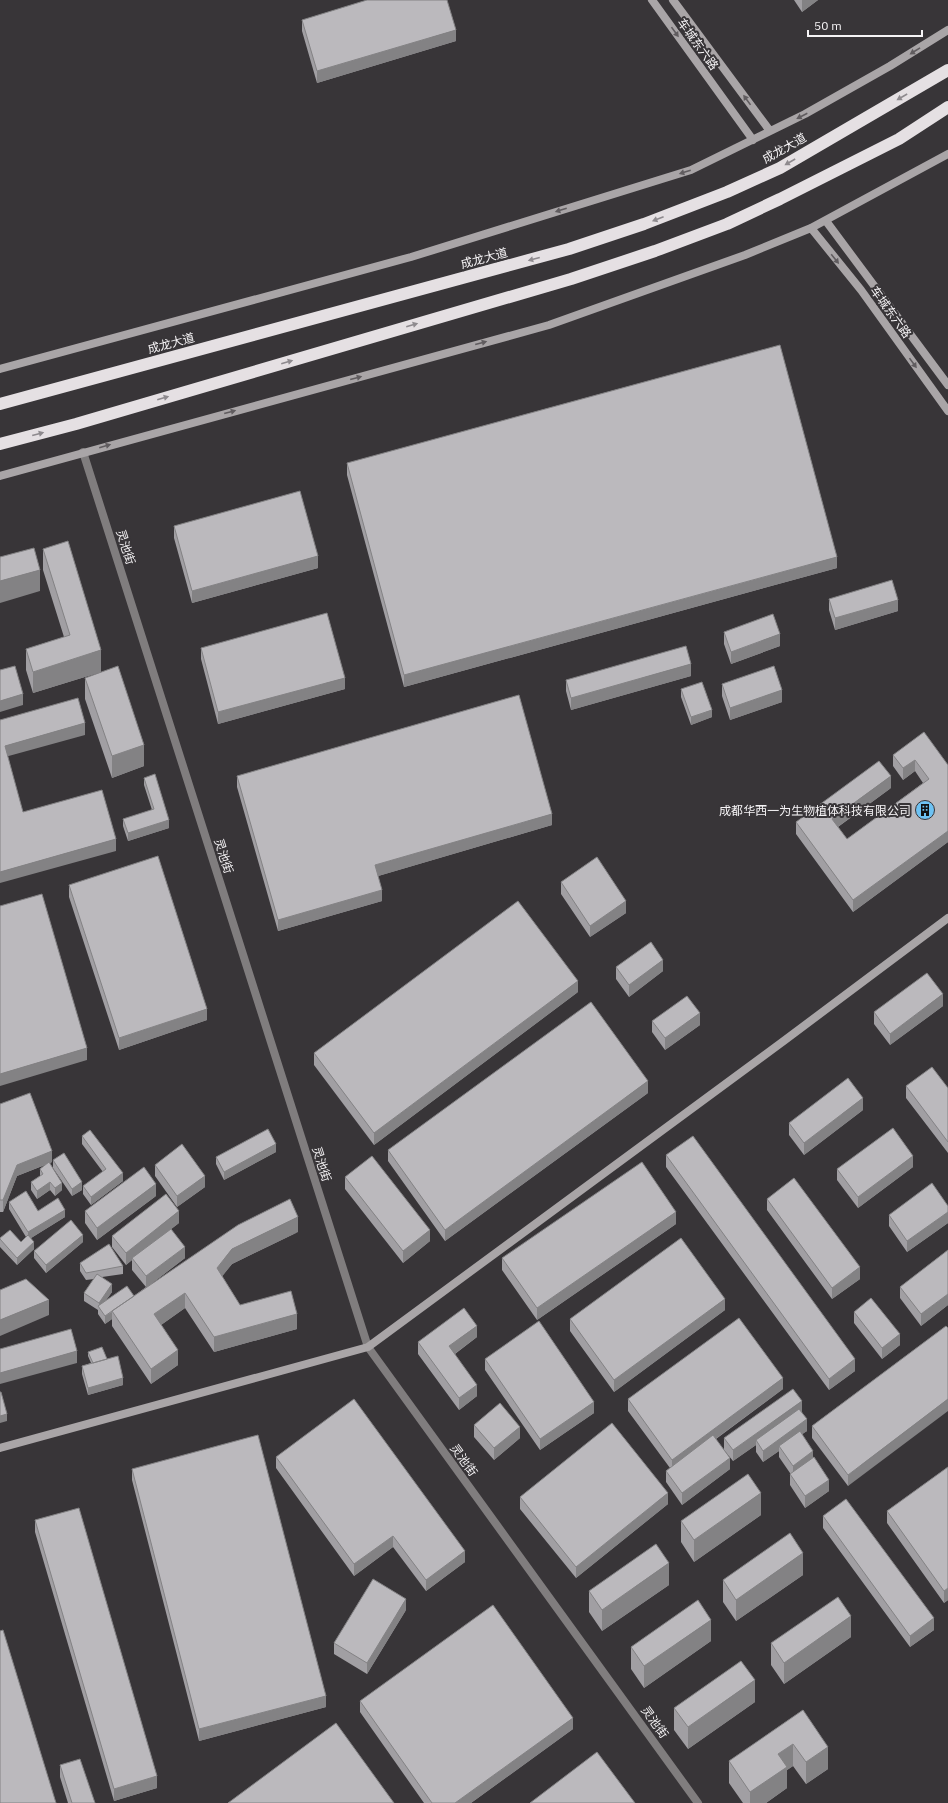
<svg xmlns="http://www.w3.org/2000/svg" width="948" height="1803" font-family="'IBM Plex Sans','Noto Sans SC',sans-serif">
  <rect width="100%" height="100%" fill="#383538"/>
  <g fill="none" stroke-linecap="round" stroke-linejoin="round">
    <path stroke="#807d7e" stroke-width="8" d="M83,452l285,895 330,456"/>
    <path stroke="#a9a5a7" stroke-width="8" d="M652,0l101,140
      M673,0l97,131
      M826,221l122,164
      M811,228l50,62 87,121
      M0,369l411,-112 280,-87 114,-56 85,-48 58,-36
      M0,476l549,-151 196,-70 66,-27 137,-74
      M0,1448l368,-101 417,-307 163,-122"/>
    <path stroke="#e5e0e3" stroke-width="12" d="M0,404l569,-155 75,-25 83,-32 53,-24 168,-98
      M0,444l76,-20 495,-145 84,-28 72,-27 53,-25 119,-60 49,-32"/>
  </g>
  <path fill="#a19fa3" d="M794,0h24l-16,12z
    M302,20l154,21 -139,42 -15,-52z
    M347,463l490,105 -433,119 -57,-212z
    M174,526l144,42 -126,35 -18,-65z
    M43,549l58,123 -68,21 -7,-23v-21l38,-12 -21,-67z
    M829,599l69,12 -63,19 -6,-20z
    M724,632l56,14 -49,18 -7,-20z
    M201,648l144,41 -127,35 -17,-65z
    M691,676l-120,34 -5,-19v-11z
    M85,678l59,88 -32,12 -27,-79z
    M722,684l60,18 -52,18 -8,-24z
    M681,689l31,28 -21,8 -10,-28z
    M893,755l55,10v77l-95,70 -57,-78v-12l95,-34 -53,39 9,12 76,-56 -8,-12 -12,9 -10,-14z
    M237,776l315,49 -174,51 4,25 -104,30 -41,-144z
    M144,778l25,50 -41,13 -5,-15v-7l29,-9 -8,-25z
    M561,882l65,31 -36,24 -29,-43z
    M69,885l138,135 -88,30 -50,-153z
    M616,967l47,4 -34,26 -13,-18z
    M578,992l-204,153 -60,-80v-12z
    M943,1006l-53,39 -16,-21v-12z
    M652,1021l48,4 -35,25 -13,-18z
    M906,1086l42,2v65l-42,-55z
    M648,1093l-203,148 -57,-80v-11z
    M0,1104l52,58 -2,1 12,27 -7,6 -5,-6 -13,9 -6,-9v-8l9,-6v-7l5,-4 -28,11 -14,36h-3z
    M863,1110l-59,45 -15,-20v-12z
    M82,1136l41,45 -32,24 -8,-11v-8l20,-14 -21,-28z
    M276,1152l-52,28 -8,-16v-7z
    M666,1155l189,216 -26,19 -163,-223z
    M53,1160l29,30 -10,6 -19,-28z
    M155,1165l50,22 -28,20 -22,-31z
    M913,1167l-55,41 -21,-28v-11z
    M345,1177l85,64 -27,22 -58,-74z
    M156,1196l-59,44 -12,-17v-12z
    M767,1199l93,80 -28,20 -65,-89z
    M9,1202l29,9 27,6 -34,21 3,11 -17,16 -17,-18v-9l21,4 5,-5 -17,-28z
    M948,1206v17l-41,29 -18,-26v-11z
    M179,1223l-8,6 14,29 -34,26 147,-52 -66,32 -10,12 18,29 57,24 -83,23 -29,-44 -24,17 17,40 -27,19 -39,-58v-7l-7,5 -7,-10v-4l-14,-9v-8l10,-14 -8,1 -6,-9v-8l43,3v8l-21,3 10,15 -6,8 28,-4 12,-9 -14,-17v-10l-6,5 -14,-18v-11z
    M676,1224l-139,96 -35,-50v-12z
    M83,1242l-37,31 -12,-15v-7z
    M948,1250v55l-27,21 -21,-28v-11z
    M725,1310l-111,82 -44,-61v-12z
    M854,1312l46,33 -18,14 -28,-36z
    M946,1326l-98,160 -36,-48v-12z
    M477,1337l-22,17 22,42 -18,14 -41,-56v-12z
    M88,1352l19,7 16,26 -35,10 -6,-21v-8l9,-3 -3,-7z
    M485,1359l109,54 -54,37 -55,-80z
    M783,1389l-67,50 14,30 -48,36 -16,-23v-11l4,-3 -42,-57v-12z
    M802,1412l5,19 -5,3 11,23 16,34 -24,17 -15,-23v-12l-11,-16v-6l-16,11 -7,-10v-7l-23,16 -9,-11v-12z
    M474,1425l46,13 -26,22 -20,-23z
    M276,1457l189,105 -39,29 -33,-44 -39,29 -78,-108z
    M948,1467v133l-4,3 -57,-80v-12z
    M132,1469l194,238 -127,34 -67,-261z
    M520,1497l148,7 -92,74 -56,-69z
    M761,1515l-67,47 -13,-20v-21z
    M823,1516l111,114 -24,17 -87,-119z
    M35,1520l122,268 -43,13 -79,-269z
    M803,1575l-67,46 -13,-19v-22z
    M669,1585l-67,46 -13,-19v-21z
    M406,1610l-39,64 -33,-20v-11z
    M851,1637l-67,47 -13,-19v-22z
    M711,1641l-67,47 -13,-19v-22z
    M360,1701l213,28 -102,74h-47l-64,-91z
    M755,1702l-67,47 -14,-19v-22z
    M803,1710l25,59 -22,15 -13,-18 -6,4v18l-21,15h-23l-14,-20v-22z
    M60,1765l35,38h-27l-8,-26z"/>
  <path fill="#838284" d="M802,0h16l-16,12z
    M456,30v11l-139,42v-12z
    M318,556v12l-126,35v-12z
    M837,557v11l-433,119v-12z
    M40,570v21l-40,12v-22z
    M898,600v11l-63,19v-12z
    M780,634v12l-49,18v-12z
    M101,650v22l-68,21v-21z
    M691,664v12l-120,34v-12z
    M345,678v11l-127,35v-12z
    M782,690v12l-52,18v-12z
    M23,694v11l-23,7v-11z
    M712,710v7l-21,8v-8z
    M85,723v12l-80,22v-11z
    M144,745v21l-32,12v-22z
    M915,760v11l-12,9v-12z
    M891,776v12l-59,43v-12z
    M552,814v11l-177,52v-12z
    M169,820v8l-41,13v-8z
    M948,831v11l-95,70v-12z
    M116,839v12l-116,32v-11z
    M382,890v11l-104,30v-11z
    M626,901v12l-36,24v-11z
    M663,960v11l-34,26v-12z
    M578,981v11l-204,153v-12z
    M943,994v12l-53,39v-11z
    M207,1009v11l-88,30v-12z
    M700,1013v12l-35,25v-12z
    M87,1048v12l-87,26v-12z
    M648,1081v12l-203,148v-11z
    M863,1098v12l-59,45v-12z
    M276,1144v8l-52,28v-8z
    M52,1151v11l-35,14 -14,36v-12l14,-35z
    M913,1156v11l-55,41v-11z
    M123,1173v8l-32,24v-8z
    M205,1176v11l-28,20v-11z
    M50,1182v8l-13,9v-8z
    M82,1182v8l-10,6v-7z
    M62,1183v7l-7,6v-8z
    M156,1184v12l-59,44v-12z
    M65,1210v7l-37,23v-8z
    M179,1211v12l-46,36 -1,-1v2l-6,5v-12z
    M676,1212v12l-139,96v-12z
    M948,1212v11l-41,29v-11z
    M298,1217v15l-66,32 -15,19v-15l15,-19z
    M430,1230v11l-27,22v-12z
    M83,1235v7l-37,31v-8z
    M34,1242v7l-17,16v-7z
    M185,1247v11l-39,30v-12z
    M860,1267v12l-28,20v-11z
    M112,1284v8l-12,17 -1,-1v-5z
    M185,1293v15l-31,22v-16z
    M948,1294v11l-27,21v-12z
    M725,1299v11l-111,82v-12z
    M49,1300v15l-49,21v-16z
    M112,1312v7l-7,5v-8z
    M297,1314v15l-83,23v-15z
    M477,1326v11l-28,21v-12z
    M900,1334v11l-18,14v-11z
    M178,1350v15l-27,19v-15z
    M77,1351v12l-77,21v-11z
    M855,1359v12l-26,19v-11z
    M123,1378v7l-35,10v-7z
    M783,1378v11l-111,82v-11z
    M477,1385v11l-18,14v-12z
    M948,1399v12l-100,75v-11z
    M802,1401v11l-46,28v5l-23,16v-11z
    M594,1402v11l-54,37v-11z
    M7,1414v7l-7,2v-7z
    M807,1419v12l-26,18 -2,-3v5l-16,11v-11z
    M520,1427v11l-26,22v-12z
    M813,1451v11l-20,15v-11z
    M730,1458v11l-48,36v-12z
    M829,1480v11l-24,17v-12z
    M668,1493v11l-92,74v-11z
    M761,1493v22l-67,47v-22z
    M393,1536v11l-39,29v-12z
    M465,1551v11l-39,29v-11z
    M803,1553v22l-67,46v-21z
    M669,1563v22l-67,46v-21z
    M948,1588v12l-4,3v-12z
    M406,1599v11l-39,64v-11z
    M851,1616v21l-67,47v-21z
    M934,1618v12l-24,17v-11z
    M711,1620v21l-67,47v-22z
    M755,1680v22l-67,47v-22z
    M326,1696v11l-127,34v-12z
    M573,1718v11l-102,74h-16z
    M793,1744v22l-6,4v18l-21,15h-16v-11l28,-38z
    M828,1747v22l-22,15v-22z
    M157,1776v12l-43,13v-12z"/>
  <path fill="#bbb9bd" stroke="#838284" d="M367,0h80l9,30 -139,41 -15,-51z
    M780,345l57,212 -433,118 -57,-212z
    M300,491l18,65 -126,35 -18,-65z
    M68,541l33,109 -68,22 -7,-23 44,-14 -27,-86z
    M34,548l6,22 -40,11v-24z
    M892,580l6,20 -63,18 -6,-19z
    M327,613l18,65 -127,34 -17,-64z
    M773,614l7,20 -49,18 -7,-20z
    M686,646l5,18 -120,34 -5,-18z
    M15,666l8,28 -23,7v-31z
    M118,666l26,79 -32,11 -27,-78z
    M774,666l8,24 -52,18 -8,-24z
    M702,682l10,28 -21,7 -10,-28z
    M519,695l33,119 -177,51 7,25 -104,30 -41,-144z
    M78,698l7,25 -80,23 18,66 79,-22 14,49 -116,33v-152z
    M924,732l24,33v66l-95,69 -57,-78 83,-61 12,15 -59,43 15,20 82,-60 -14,-19 -12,8 -10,-13z
    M155,774l14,46 -41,13 -5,-14 31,-10 -10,-31z
    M158,856l49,153 -88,29 -50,-153z
    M597,857l29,44 -36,25 -29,-44z
    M42,894l45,154 -87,26v-168z
    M518,901l60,80 -204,152 -60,-80z
    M651,942l12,18 -34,25 -13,-18z
    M927,973l16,21 -53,40 -16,-22z
    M687,996l13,17 -35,25 -13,-17z
    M591,1002l57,79 -203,149 -57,-80z
    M932,1067l16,21v54l-42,-56z
    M848,1078l15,20 -59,45 -15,-20z
    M30,1093l22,58 -35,14 -14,35h-3v-96z
    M893,1128l20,28 -55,41 -21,-28z
    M268,1129l8,15 -52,28 -8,-15z
    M90,1130l33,43 -32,24 -8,-11 23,-17 -24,-33z
    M693,1136l162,223 -26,20 -163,-224z
    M182,1144l23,32 -28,20 -22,-31z
    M64,1153l18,29 -10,7 -19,-29z
    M372,1156l58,74 -27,21 -58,-74z
    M49,1162l13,21 -7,5 -5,-6 -13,9 -6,-9 12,-8 -3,-5z
    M642,1162l34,50 -139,96 -35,-50z
    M144,1167l12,17 -59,44 -12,-17z
    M794,1178l66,89 -28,21 -65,-89z
    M932,1183l16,23v6l-41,29 -18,-26z
    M26,1191l12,20 20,-13 7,12 -37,22 -19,-30z
    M166,1194l13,17 -53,42 -14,-17z
    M290,1199l8,18 -66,32 -15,19 23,37 51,-14 6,23 -83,23 -29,-44 -31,21 24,36 -27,19 -39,-58 126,-86z
    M71,1220l12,15 -37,30 -12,-14z
    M171,1229l14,18 -39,29 -14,-18z
    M10,1230l11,12 7,-7 6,7 -17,16 -17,-19v-1z
    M681,1238l44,61 -111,81 -44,-61z
    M109,1244l14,22 -37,7 -6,-10z
    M948,1250v44l-27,20 -21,-27z
    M97,1274l15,10 -13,19 -15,-10z
    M26,1279l23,21 -49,20v-30z
    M127,1286l7,10 -22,15 -7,5 -7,-10z
    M871,1298l29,36 -18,14 -28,-36z
    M464,1308l13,18 -28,20 28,39 -18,13 -41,-56z
    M739,1318l44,60 -111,82 -44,-61z
    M539,1321l55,81 -54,37 -55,-80z
    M946,1326l2,2v71l-100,76 -36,-49z
    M71,1329l6,22 -77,22v-24z
    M102,1347l5,12 -14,4 -5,-11z
    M118,1356l5,22 -35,10 -6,-22z
    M793,1389l9,12 -69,49 -9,-12z
    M0,1392h1l6,22 -7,2z
    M354,1399l111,152 -39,29 -33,-44 -39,28 -78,-107z
    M500,1403l20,24 -26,21 -20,-23z
    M799,1409l8,10 -44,32 -7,-11z
    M612,1423l56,70 -92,74 -56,-70z
    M800,1431l13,20 -20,15 -14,-20z
    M258,1435l68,261 -127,33 -67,-260z
    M713,1435l17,23 -48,35 -16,-22z
    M814,1457l15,23 -24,16 -15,-22z
    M948,1467v121l-4,3 -57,-80z
    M748,1474l13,19 -67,47 -13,-19z
    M846,1499l88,119 -24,18 -87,-120z
    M79,1508l78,268 -43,13 -79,-269z
    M790,1533l13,20 -67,47 -13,-20z
    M656,1544l13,19 -67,47 -13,-19z
    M373,1579l33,20 -39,64 -33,-20z
    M838,1597l13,19 -67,47 -13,-20z
    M698,1600l13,20 -67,46 -13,-19z
    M493,1605l80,113 -118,85h-23l-72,-102z
    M3,1630l53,173h-56v-172z
    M741,1661l14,19 -67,47 -14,-19z
    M803,1710l25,37 -22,15 -13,-18 -15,10 9,13 -37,25 -21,-31z
    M336,1723l58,80h-166z
    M597,1752l38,51h-105z
    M80,1759l15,44h-23l-12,-38z"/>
  <defs><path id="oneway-solid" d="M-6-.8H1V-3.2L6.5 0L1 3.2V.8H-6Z"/></defs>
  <g fill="#605c5f">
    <use href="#oneway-solid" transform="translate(675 32) rotate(54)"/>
    <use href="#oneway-solid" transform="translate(915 51) rotate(148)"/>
    <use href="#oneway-solid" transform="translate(747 100) rotate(-126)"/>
    <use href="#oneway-solid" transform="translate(802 116) rotate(153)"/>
    <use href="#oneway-solid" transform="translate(685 172) rotate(163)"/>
    <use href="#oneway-solid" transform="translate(561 210) rotate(163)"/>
    <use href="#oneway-solid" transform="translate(835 259) rotate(51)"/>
    <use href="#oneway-solid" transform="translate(481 343) rotate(-15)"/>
    <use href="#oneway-solid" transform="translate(913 363) rotate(54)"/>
    <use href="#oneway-solid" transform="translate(356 378) rotate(-15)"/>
    <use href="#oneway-solid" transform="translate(230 412) rotate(-15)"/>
    <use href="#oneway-solid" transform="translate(105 446) rotate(-16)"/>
  </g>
  <g fill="#8e8a8e">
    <use href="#oneway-solid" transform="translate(902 97) rotate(150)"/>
    <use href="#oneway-solid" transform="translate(790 162) rotate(150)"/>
    <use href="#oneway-solid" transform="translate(658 219) rotate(159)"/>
    <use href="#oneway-solid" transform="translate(534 259) rotate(165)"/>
    <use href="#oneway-solid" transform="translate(412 325) rotate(-16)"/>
    <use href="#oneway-solid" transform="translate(287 362) rotate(-16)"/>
    <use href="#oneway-solid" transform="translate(163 398) rotate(-16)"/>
    <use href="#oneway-solid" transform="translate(38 434) rotate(-15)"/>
  </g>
  <defs>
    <symbol id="building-disc" viewBox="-11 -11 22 22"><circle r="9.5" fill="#6ec2f3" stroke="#383538"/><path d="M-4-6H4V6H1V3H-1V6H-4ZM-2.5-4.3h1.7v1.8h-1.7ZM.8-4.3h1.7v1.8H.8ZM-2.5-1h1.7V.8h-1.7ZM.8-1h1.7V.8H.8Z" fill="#111"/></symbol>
  </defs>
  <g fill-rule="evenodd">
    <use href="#building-disc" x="914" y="799" width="22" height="22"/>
  </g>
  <g text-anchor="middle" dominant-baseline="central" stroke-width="4" stroke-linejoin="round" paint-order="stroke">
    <g font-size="12" fill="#f6f4f6" stroke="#383538">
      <text transform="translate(698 44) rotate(54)">车城东六路</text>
      <text transform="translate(784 148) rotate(-29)">成龙大道</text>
      <text transform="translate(484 258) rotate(-15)">成龙大道</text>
      <text transform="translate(891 312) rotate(54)">车城东六路</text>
      <text transform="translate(171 343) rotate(-15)">成龙大道</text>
      <text transform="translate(126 547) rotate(72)">灵池街</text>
      <text transform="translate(224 856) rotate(72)">灵池街</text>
      <text transform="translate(322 1164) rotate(72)">灵池街</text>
      <text transform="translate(464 1460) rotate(54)">灵池街</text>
      <text transform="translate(655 1722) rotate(54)">灵池街</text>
    </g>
    <g font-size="12" fill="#f6f4f6" stroke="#383538" text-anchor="end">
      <text x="911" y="810">成都华西一为生物植体科技有限公司</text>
    </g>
  </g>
  <path d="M808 30v6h114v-6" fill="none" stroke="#f6f4f6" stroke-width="2"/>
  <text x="814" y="30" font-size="12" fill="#f6f4f6" stroke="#383538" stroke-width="3" paint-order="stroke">50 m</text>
</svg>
